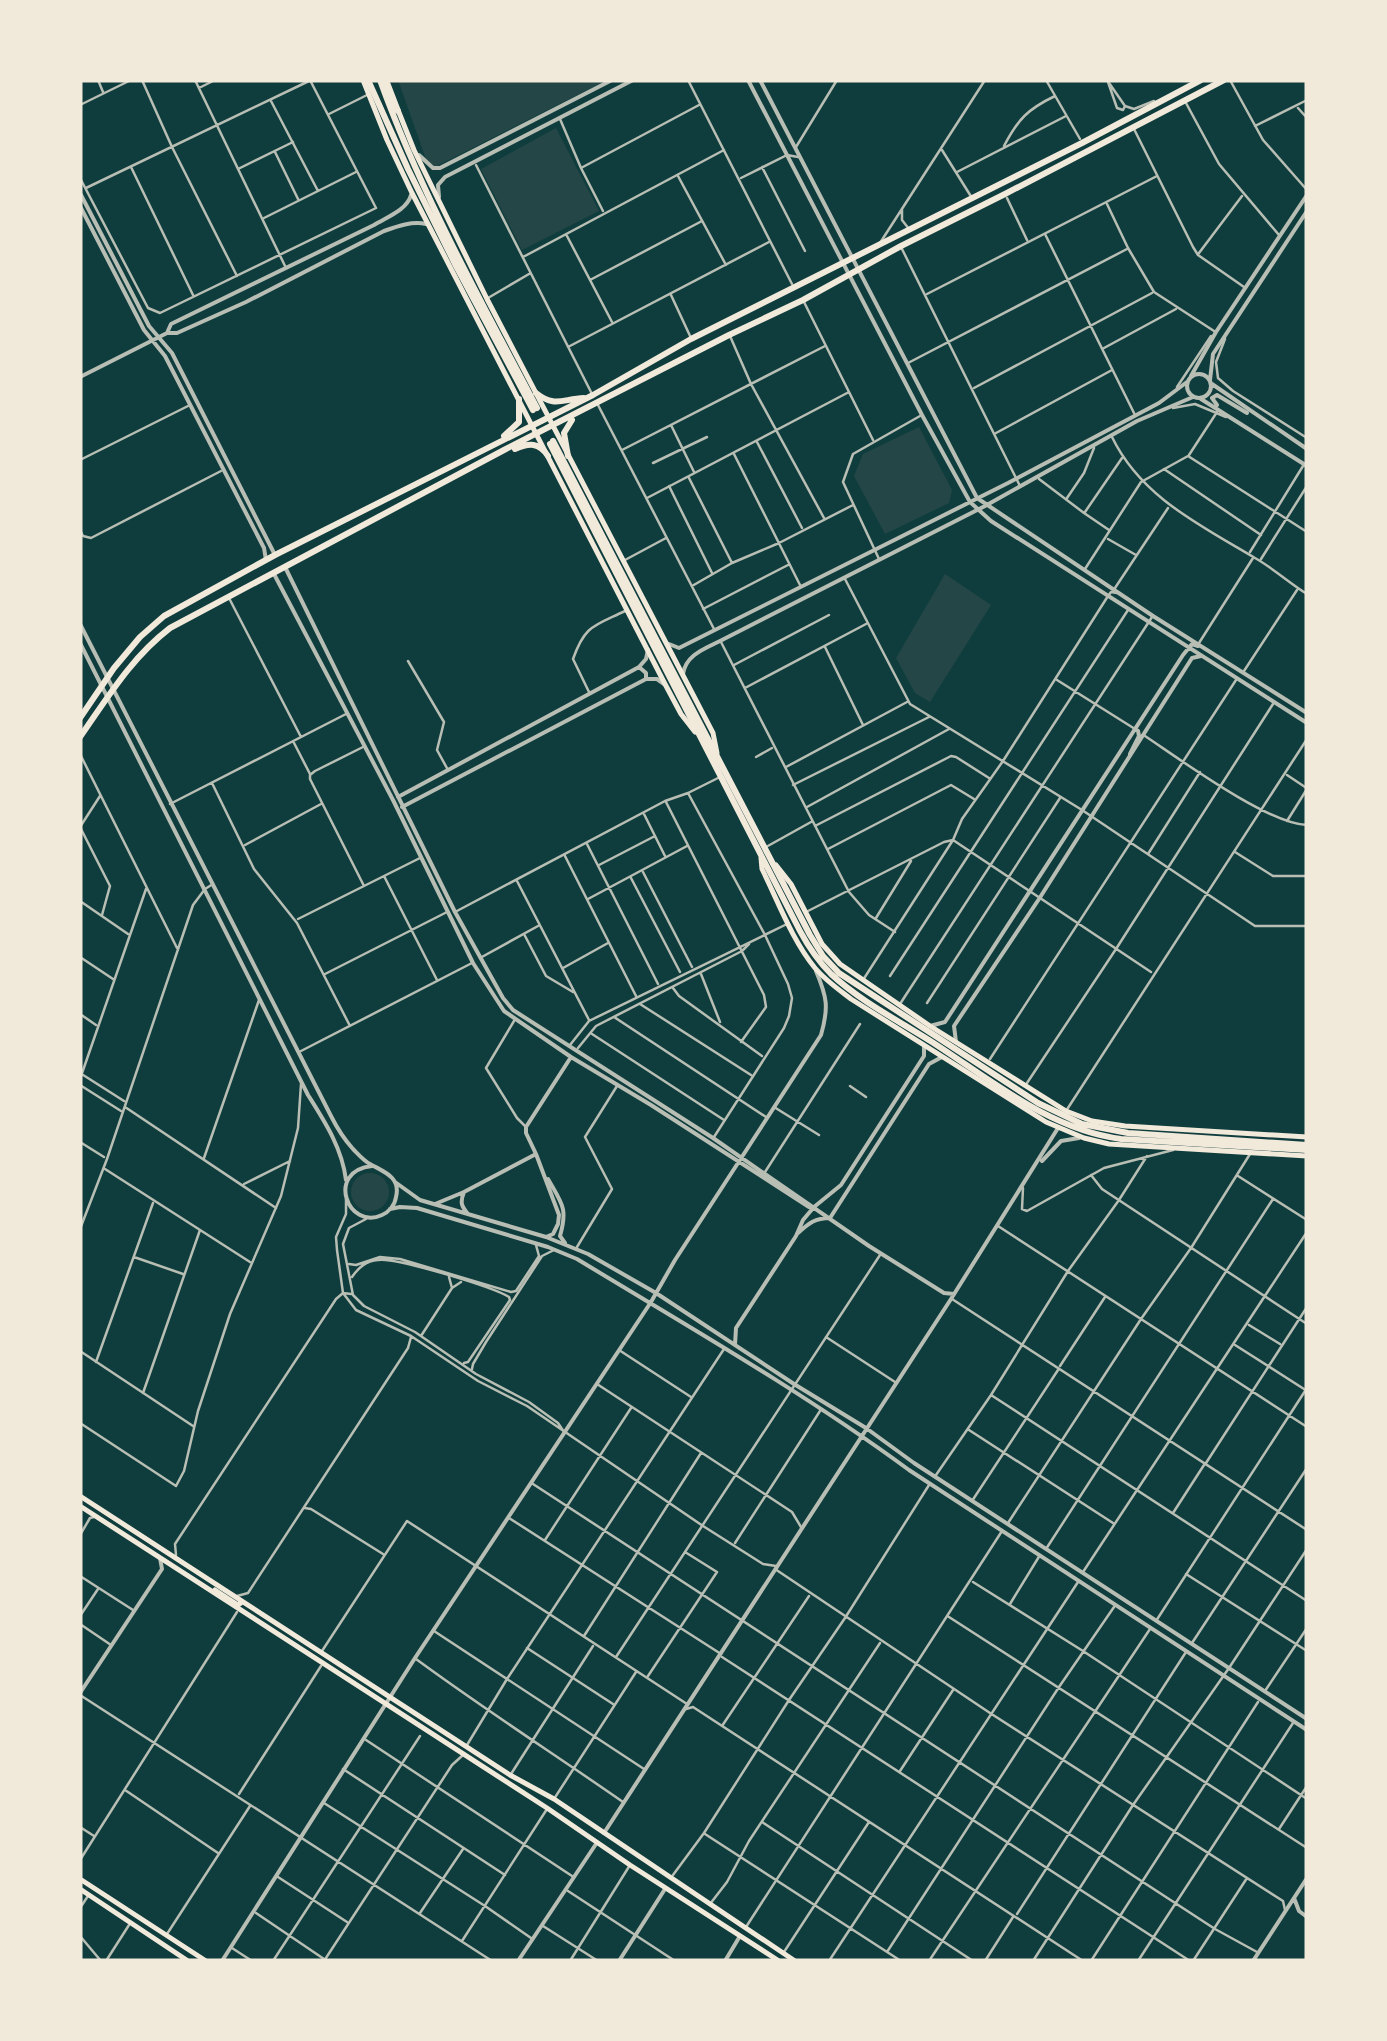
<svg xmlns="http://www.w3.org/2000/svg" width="1387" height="2041" font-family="Barlow,sans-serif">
  <rect width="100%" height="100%" fill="#0f3d3e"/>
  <path fill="#244646" d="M398,80h209l-172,87 -8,-5z
    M556,128l43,83 -77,39 -41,-81z
    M919,427l33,63 -3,13 -64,31 -31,-58 9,-22z
    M945,574l46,31 -61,97 -15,-9 -19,-35z
    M351 1192a19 19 0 1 1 38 0a19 19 0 1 1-38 0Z"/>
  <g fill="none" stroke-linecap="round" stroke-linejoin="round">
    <path stroke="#b8beb3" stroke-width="2.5" d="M98,80l5,12
      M142,80l30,67 65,129
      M195,80l91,188
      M688,80l104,204
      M1046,80l34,59
      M1107,80l18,26 -2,4 -6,-2 -9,-26
      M1230,80l33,60 44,50
      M199,88l16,-8
      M271,101l47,90
      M1186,103l33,61 60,71
      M80,105l51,-25
      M1125,106l9,3 20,-8
      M1298,108l9,10
      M329,114l38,-19
      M560,119l21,49 22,43
      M1255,126l52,-26
      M1134,129l59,118 5,8 46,32
      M1004,146c14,-27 24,-37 51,-50
      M796,147l41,-67
      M942,150l30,48
      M275,152l23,47
      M476,165l116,229
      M131,167l62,128
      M762,167l43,84
      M581,168l118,-63
      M238,169l55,-27
      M957,172l109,-56
      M678,176l48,89
      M80,178l68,130 12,5 216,-105 -66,-128
      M741,178l46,-23 11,2
      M86,188l223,-107
      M1007,198l20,42
      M1107,204l21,44 26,44 60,39
      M902,209v11l7,9
      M264,218l92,-46
      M1045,234l90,181
      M567,236l45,86
      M880,243l105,-163
      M901,247l119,239
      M1199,253l43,-57
      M523,257l201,-107
      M590,280l112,-59
      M927,294l230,-118
      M671,295l20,43
      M488,298l41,-24
      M803,300l70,140
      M730,336l21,48 73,134
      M1225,339l-9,23 2,16 15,13 74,47
      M568,347l201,-105
      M1104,348l72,-39
      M908,363l219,-114
      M1177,387l34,-51
      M974,388l178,-95
      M598,405l116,224
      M1173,408l22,-4 31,13
      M671,425l23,47
      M996,433l116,-63
      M1112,437c29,60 88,88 143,121 18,10 34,25 52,36
      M757,442l45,86
      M622,450l203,-104
      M734,454l66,131
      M1189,455l28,-43
      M80,460l108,-54
      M653,463l54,-26
      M1164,469l97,66
      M689,478l43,85
      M1039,479l45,34 25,17
      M669,486l43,87
      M647,498l202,-106
      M1067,498l17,-25 10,-25
      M1085,512l37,-54
      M80,530l3,6 8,2 130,-67
      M1108,539l28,16
      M1250,552l53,-86
      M879,559l-36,-77 10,-28 67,-38
      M1261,559l46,-73
      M625,560l41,-22
      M1085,569l56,-87 47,-26 119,76
      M845,579l65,125 172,106 173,116h52
      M692,586l40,-23 47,-20 74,-38
      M1115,588l53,-80
      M229,598l72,139
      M703,609l85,-44
      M721,642l128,250 20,23 26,17
      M1199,643l54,-85
      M825,647l38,78
      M408,661l36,61 -7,28 11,20
      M734,665l95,-50
      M1244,671l53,-81
      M1057,680l78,49
      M745,688l121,-64
      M589,692l-16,-33c12,-34 21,-33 52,-48
      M1145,736c36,24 123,88 162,89
      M293,741l17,33
      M363,747l-48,24 -5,4v4l54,107
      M80,754l97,194
      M756,757l16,-9
      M786,767l121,-65
      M1287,775l18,12
      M212,783l42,86 43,54 53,103
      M793,785l136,-68
      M688,793l77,142 23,49 4,14 -3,18 -5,12 -70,109
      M100,796l-20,31 30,59 -8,29
      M666,802l98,193 2,12 -25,35
      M170,804l176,-90
      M807,807l142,-78
      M644,814l21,42
      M1287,821l20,-32
      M815,826l136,-70 5,1 33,21
      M587,844l71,140
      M245,845l76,-41
      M766,847l45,-25
      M828,849l123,-64 23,14
      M1235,852l38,24h34
      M1148,854l52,-82
      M565,856l71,140
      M599,865l56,-29
      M643,872l49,95
      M384,876l53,104
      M631,878l49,94
      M517,881l72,139
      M588,899l99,-53
      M80,901l48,33
      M455,912l210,-111 23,-8 32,-16
      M806,912l138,-70 9,-2 198,132
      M876,918l35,-57
      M298,919l122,-61
      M524,934l22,42 27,16
      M80,957l33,22
      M480,958l58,-32
      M563,968l45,-25
      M325,974l122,-62
      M701,974l19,48
      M890,976l238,-366
      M863,980l90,-140 9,-21 41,-58 105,-165 3,-4 6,1
      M673,988l6,8 83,60
      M927,1003l133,-205
      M640,1004l111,71
      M900,1004l252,-387
      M80,1014l16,11
      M614,1017l152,100
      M514,1021l-28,47 31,50 9,9
      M592,1034l132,86
      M570,1045l19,-24 198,-97
      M578,1048l18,-22 146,-75 7,-7
      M301,1051l171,-88
      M990,1059l246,-379
      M80,1073l44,28
      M80,1079l66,-190
      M1027,1083l89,-134 157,-245
      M80,1085l41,26
      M850,1086l16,11
      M125,1107l151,101
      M774,1107l45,28
      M1066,1111l241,-372
      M80,1142l24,15
      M204,1158l55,-158
      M105,1169l145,93
      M765,1172l95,-148
      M1091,1175l11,14 205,135
      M1238,1176l69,44
      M244,1184l46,-23
      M1023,1188l-1,21 5,2 77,-43 69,-18
      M346,1199v15l-10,23 1,13 6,43 13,17 55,26 67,45 49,25 176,120 60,38 13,2
      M366,1219l-17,9 -6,16 10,51 11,11 51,26 61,42 53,28 29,21 6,9
      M998,1226l309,201
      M80,1229l27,-70 86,-254 12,-16 8,-5
      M577,1247l35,-58 -27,-52 32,-51
      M134,1257l49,17
      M349,1264l7,1 24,-8 20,2 111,33 5,-1 23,-35 -3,-11
      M352,1277c7,-10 14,-16 26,-17 17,-3 115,27 131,37l1,3 -42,62 -4,1
      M449,1277l3,11 9,-6
      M952,1299l355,231
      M1249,1325l31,19
      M421,1336l31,-48
      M826,1337l69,45
      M1235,1345l69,44
      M619,1350l72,47
      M80,1351l113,75
      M96,1362l57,-159
      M1060,1366l45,-69
      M472,1369l1,-5 13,-22 56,-86 12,-6
      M597,1384l195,128 9,15
      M143,1393l57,-163
      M991,1395l316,206
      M80,1423l96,63 8,-15 14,-60 32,-97 51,-118 17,-68 3,-44
      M969,1430l144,93
      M1206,1463l101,-156
      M936,1475l55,-80 77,-124 51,-71 28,-44
      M533,1484l682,445 42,23
      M972,1501l86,-131
      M305,1508l6,1 72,45
      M1173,1513l31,-48
      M509,1518l212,136
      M1008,1523l133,-204 50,-71 59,-94
      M80,1535l10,-17 4,-1
      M545,1540l86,-132
      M735,1543l85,-132
      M1046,1549l227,-350
      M176,1555l-1,-11 161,-245 7,-6 8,1
      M775,1569l215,144 293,188 2,9
      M1083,1572l224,-340
      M1186,1574l121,77
      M80,1576l53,34
      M973,1582l110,69 224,148
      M237,1596l11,-3 160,-245 3,-11
      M1010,1604l30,-49
      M80,1616l18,-27
      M949,1617l358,231
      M1156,1621l151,-233
      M80,1624l31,21
      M434,1631l210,138
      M584,1636l117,-183
      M1192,1643l115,-175
      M527,1648l86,56
      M322,1651l85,-130 280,183
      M616,1657l264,-402
      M722,1657l468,304
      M416,1659c68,50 138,95 207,143
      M648,1676l69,-104 -32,-20
      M1265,1691l42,-63
      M80,1695l412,266
      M686,1709l7,-2 390,254
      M722,1726l87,-130
      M366,1740l206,136
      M467,1745l40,-66 217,-330
      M343,1769l162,106
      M900,1771l53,-81
      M511,1774l82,-128
      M125,1790l93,63
      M239,1794l82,-128
      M554,1799l82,-127
      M324,1803l161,103 46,32
      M762,1822l211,139
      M80,1827l14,9
      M1279,1829l28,-43
      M705,1834l196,127
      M80,1860l157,-248
      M673,1875l31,-42 85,-133 56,-82 84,-133
      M278,1877l69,45
      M568,1891l107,70
      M710,1904l17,-22 22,-41 131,-198
      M80,1908l8,-12
      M256,1913l68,46
      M420,1913l43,-64
      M1017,1914l169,-262
      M543,1926l55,35
      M746,1927l256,-396
      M167,1934l83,-128
      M80,1936l21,25
      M462,1941l85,-132
      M232,1948l20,13
      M784,1952l85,-130
      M887,1952l172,-265 55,-80
      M106,1961l23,-36
      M273,1961l147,-225
      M324,1961l128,-196 11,-10
      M570,1961l60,-96
      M829,1961l249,-379
      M929,1961l221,-332
      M985,1961l28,-44
      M1033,1961l100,-156 96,-137 78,-119
      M1091,1961l167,-259
      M1138,1961l155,-238
      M1193,1961l54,-83"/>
    <path stroke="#b8beb3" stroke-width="4" d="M748,80l174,335 48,87 21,19 316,202
      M760,80l217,418 176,118 154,97
      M419,155l14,13h7l172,-88
      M80,193l69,133 23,27 103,202
      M439,197l-1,-12 7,-8 188,-97
      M80,206l64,124 21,26 99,192 2,12
      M167,333l4,-9 203,-99c13,-8 33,-15 37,-30
      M1187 386a12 12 0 1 1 24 0a12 12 0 1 1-24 0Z
      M1191,376l25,-44 91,-137
      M80,377l87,-44h10l69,-31 138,-71c14,-5 28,-10 42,-7
      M1210,380l3,-26 94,-143
      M1212,384l95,65
      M1201,399l106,67
      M1217,405l-5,-7 5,-3 30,18
      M285,567l170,345 48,86 10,12 200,128 156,108 75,47 10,1
      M274,574l119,226 80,163 31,48 67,46 80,48 158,102
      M80,624l251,492c6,12 13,23 22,33 5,5 11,12 17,15 14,8 31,13 26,33 -1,8 -7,15 -14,18 -34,16 -57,-44 -10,-49
      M80,643l228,452c17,27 34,53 38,85
      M669,644l10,4 329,-165 151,-80 28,-21
      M639,667l7,-8 2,-9
      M683,674c3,-19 21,-25 37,-33l265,-135 152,-85 56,-24
      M646,679h11l7,5
      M1130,754l9,-18 -1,-5 -3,-2
      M398,797l241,-130 7,6v6l-244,128
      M930,1026l15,-4 238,-367 9,-11 6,2
      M956,1042l-2,-16 85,-127 153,-241 9,-2
      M1042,1161l19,-20 18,-3
      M548,1179c14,25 20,29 12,57l5,7
      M395,1182l25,18 126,37 42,17 68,39 138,91 72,44 48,35 393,256
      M464,1192c-4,10 -3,14 4,22
      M435,1204l29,-12 72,-38
      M390,1209l10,-2 17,1 131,39 29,12c112,68 226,133 332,211l398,260
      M798,1233c11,-10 17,-15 32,-15l99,-154 13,-7
      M546,1237l7,-3 5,-10 1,-9 -23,-61 -10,-21v-6l45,-70
      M735,1345l1,-17 60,-92 7,-16 11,-13 27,-22 83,-129v-10
      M80,1693l82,-124 -2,-11
      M604,1833l347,-534 107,-171
      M1294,1898l5,13 8,6
      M222,1961l193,-303 236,-356 24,-42 146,-225c8,-28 6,-38 -5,-64
      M518,1961l78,-117
      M619,1961l46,-72
      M725,1961l15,-25
      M1253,1961l54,-83"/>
    <path stroke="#f1e9da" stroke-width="5" d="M363,80l24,60 25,53 253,491 16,30 14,18
      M398,110l16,40 73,149 226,434 4,20
      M761,858l1,11c16,32 30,71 53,99 10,12 23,21 36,31l195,123 38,16 25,6 198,12
      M776,865l15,19 31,60 18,20 90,62 136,85 26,10 33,5 182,11"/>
    <path stroke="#f1e9da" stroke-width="5" d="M80,1496l430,279 44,24 241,162
      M80,1506l467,302 83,57 149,96
      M215,1590l23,15 3,-2 -1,-3
      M80,1879l126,82
      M80,1889l108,72"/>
    <path stroke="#f1e9da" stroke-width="6" d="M368,80l40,89 47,95 78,146
      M380,80c41,114 101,221 157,328
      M386,80l12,31
      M536,393c19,15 26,6 48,5
      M504,436l15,-14v-23
      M553,441l257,494 13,21 16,17 199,130 44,21 46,9 179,12
      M550,444l250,487c8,15 18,30 31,43 29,27 68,47 101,68 59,38 118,88 189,97l186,11
      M515,449c14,-6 24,-7 33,7
      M568,456l-4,-23 8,-13
      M80,718l34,-50 26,-31 24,-21 111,-61 318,-160 98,-56 391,-196 119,-63
      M80,737c28,-40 51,-79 90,-109l334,-178 225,-115 74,-35 98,-54 104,-52 219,-114"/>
  </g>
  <rect width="1387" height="2041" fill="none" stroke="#f1e9da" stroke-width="165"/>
</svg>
